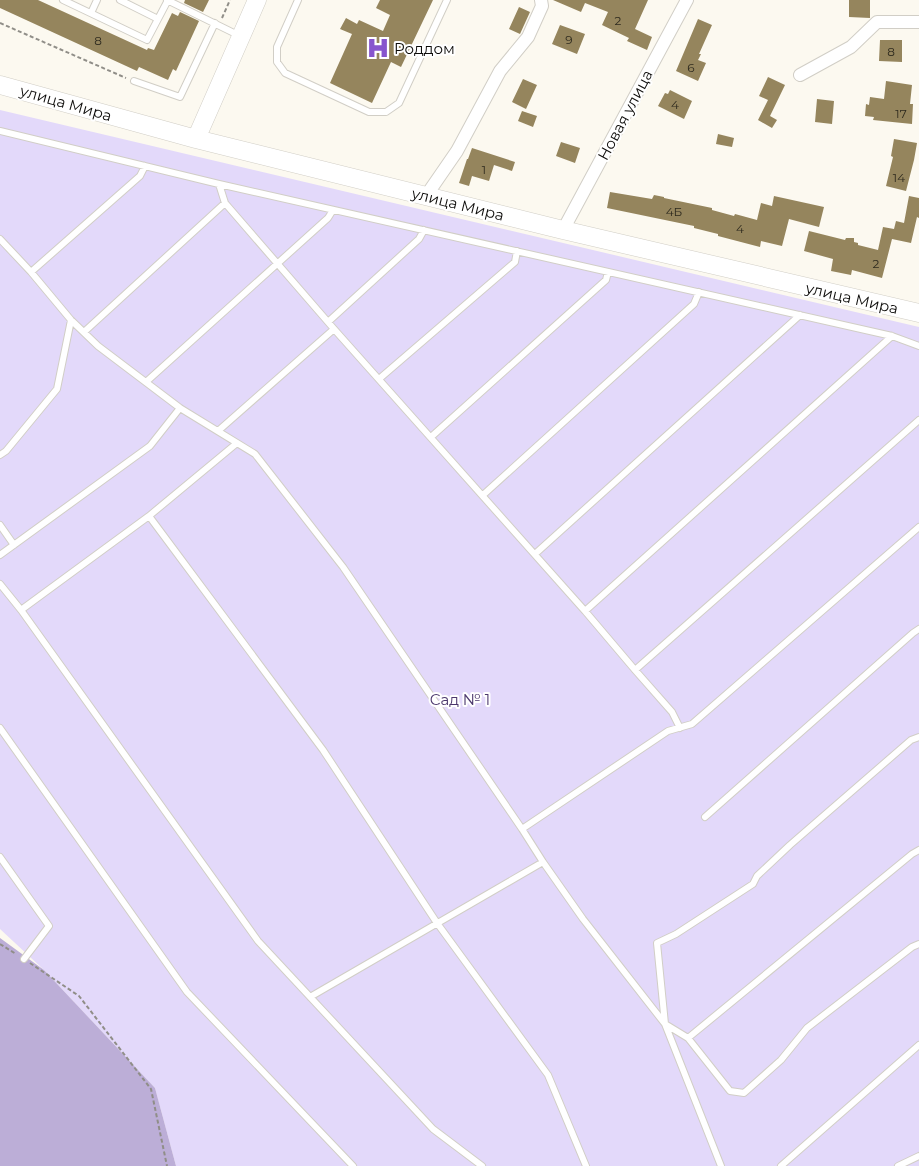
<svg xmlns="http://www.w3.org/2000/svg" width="919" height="1166" font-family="Montserrat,sans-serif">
  <rect width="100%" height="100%" fill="#fcf9f0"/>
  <path fill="#e3d9fa" d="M0,110l919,217v839h-743l-21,-78 -111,-118 -44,-41z"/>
  <path fill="#bcaed7" d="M0,938l44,32 111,118 21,78h-176z"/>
  <path fill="#95855d" d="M0,0h38l109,50 1,-2 6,2 18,-37 6,3 2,-4 19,9 -23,50 -3,-2 -5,11 -29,-13 -2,4 -137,-63z
    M185,0h24l-6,12 -19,-9z
    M380,0h53l-32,67 -10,-5 -19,41 -42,-20 22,-49 -12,-5 6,-11 11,6 2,-4 24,11 7,-16 -14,-7z
    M553,0h95l-13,29 17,8 -5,13 -20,-9 2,-3 -27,-13 6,-13 -23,-9 -4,9z
    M849,0h21v18l-21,-1z
    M519,7l11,5 -10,22 -11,-5z
    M698,19l14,6 -13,29h2l-3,6 8,3 -8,18 -22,-10z
    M560,25l25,9 -8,20 -25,-10z
    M880,40h22v22l-23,-1z
    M768,77l17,8 -15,31 7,4 -5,8 -14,-8 10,-20 -9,-4z
    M523,79l14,6 -11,24 -14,-7z
    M886,81l26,4 -2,19h3l-1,20 -39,-4 1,-3 -9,-1 1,-12 3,1 1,-8 14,2z
    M670,90l22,11 -8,18 -26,-13 7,-13 3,1z
    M817,99l17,2 -2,23 -17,-2z
    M522,111l15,5 -4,11 -15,-6z
    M718,134l16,4 -2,9 -16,-3z
    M894,139l23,4 -3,17 -8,31 -20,-5 7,-29 -2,-1z
    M561,142l19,6 -5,15 -19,-7z
    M472,148l43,14 -3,9 -18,-6 -5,16 -17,-5 -3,10 -10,-3 8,-24h1z
    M610,192l42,7 2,-4 10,2v1l48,10v2l22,6 1,-2 22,6 4,-17 11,3 2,-10 50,11 -5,20 -30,-8 -7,27 -21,-5 -1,6 -42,-11v-2l-24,-6v-2l-87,-18z
    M909,196l10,2v20l-2,-1 -6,26 -19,-4 -10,39 -30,-8 -1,5 -20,-4 2,-12 -29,-8 5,-20 36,9 1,-2h8v4l4,1v2l20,5 5,-23 11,2 2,-8 8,2z"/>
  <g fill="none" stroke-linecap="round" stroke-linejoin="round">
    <defs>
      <path id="lane" d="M63,0l84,40 21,-40
        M120,0l38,19
        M167,0l73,36
        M298,0l-21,47v15l8,11 84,39h17l13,-9 48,-103
        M91,13l6,-13
        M134,81l46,16 35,-74
        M0,131l219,53 673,152 27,10
        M219,184l6,19 109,126 251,282 50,59 37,42 8,16
        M0,239l31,33 40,48 27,26 82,62 75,46 88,113 179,262 21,33 40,57 82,105 56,142
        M31,272l109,-96 5,-10
        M328,322l91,-83 5,-9
        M84,332l141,-129
        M379,379l136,-117 2,-11
        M146,382l182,-164 5,-8
        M218,431l116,-102
        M431,437l175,-157 2,-8
        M0,455l6,-4 51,-62 14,-69
        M483,495l211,-191 5,-12
        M149,516l174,234 114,173 111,152 38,91
        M0,525l14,20
        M535,554l265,-239
        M0,555l150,-109 30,-38
        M0,584l21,26 237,331 175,188 49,37
        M21,610l128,-94 88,-73
        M585,611l307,-275
        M635,670l284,-250
        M0,728l187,264 166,174
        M919,737l-8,3 -121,105 -33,31 -4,8 -77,50 -19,9 8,81 23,14 42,53 14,2 37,-33 26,-32 105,-81 7,-3
        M705,817l208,-184 6,-4
        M522,829l146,-98 24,-7 227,-197
        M0,857l49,69 -25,33
        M310,997l233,-135
        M688,1038l224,-184 7,-4
        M781,1166l138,-121
        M898,1166l21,-10"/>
      <path id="street" d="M800,75l51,-28 26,-25h42
        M426,196l31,-45 43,-80 28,-34 14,-31 -1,-6
        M563,230l124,-230"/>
      <path id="secondary" d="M0,85l196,54 367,91 356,83
        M196,139l61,-139"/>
    </defs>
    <use href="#lane" stroke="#d1cec6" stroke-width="8"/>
    <use href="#street" stroke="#d1cec6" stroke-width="14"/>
    <use href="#secondary" stroke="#d1cec6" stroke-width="19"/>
    <path stroke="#908e88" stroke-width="2" stroke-dasharray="4 2.5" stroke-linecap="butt" d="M222,18l8,-18
      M0,23l126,55
      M0,944l16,10
      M30,963l49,33 72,93 16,77"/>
    <use href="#lane" stroke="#fff" stroke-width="6"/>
    <use href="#street" stroke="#fff" stroke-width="12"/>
    <use href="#secondary" stroke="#fff" stroke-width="18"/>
  </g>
  <defs>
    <symbol id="hospital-bare" viewBox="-9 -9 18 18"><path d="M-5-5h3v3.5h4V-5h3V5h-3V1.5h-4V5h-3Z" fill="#8755cd" stroke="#fff" stroke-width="2.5" paint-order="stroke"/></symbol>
  </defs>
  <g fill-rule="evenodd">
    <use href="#hospital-bare" x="362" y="32" width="32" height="32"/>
  </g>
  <g text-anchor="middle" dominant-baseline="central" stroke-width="4" stroke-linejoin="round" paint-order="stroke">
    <g font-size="12" fill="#2e2a1e">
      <text x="618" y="20">2</text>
      <text x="569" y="39">9</text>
      <text x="98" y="40">8</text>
      <text x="891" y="51">8</text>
      <text x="691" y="67">6</text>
      <text x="675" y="104">4</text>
      <text x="901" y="113">17</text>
      <text x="484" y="169">1</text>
      <text x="899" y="177">14</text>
      <text x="674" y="211">4Б</text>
      <text x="740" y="228">4</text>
      <text x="876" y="263">2</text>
    </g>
    <g font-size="15" fill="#0c0b09" stroke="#fff" text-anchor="start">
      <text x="394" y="48">Роддом</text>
    </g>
    <g font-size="15" fill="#0c0b09" stroke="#fff">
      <text transform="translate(66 103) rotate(16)">улица Мира</text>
      <text transform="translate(625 115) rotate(-62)">Новая улица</text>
      <text transform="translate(458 204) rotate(14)">улица Мира</text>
      <text transform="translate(852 298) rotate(13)">улица Мира</text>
    </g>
    <g font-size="15" fill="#4b376c" stroke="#fff">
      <text x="460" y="699">Сад № 1</text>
    </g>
  </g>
</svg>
